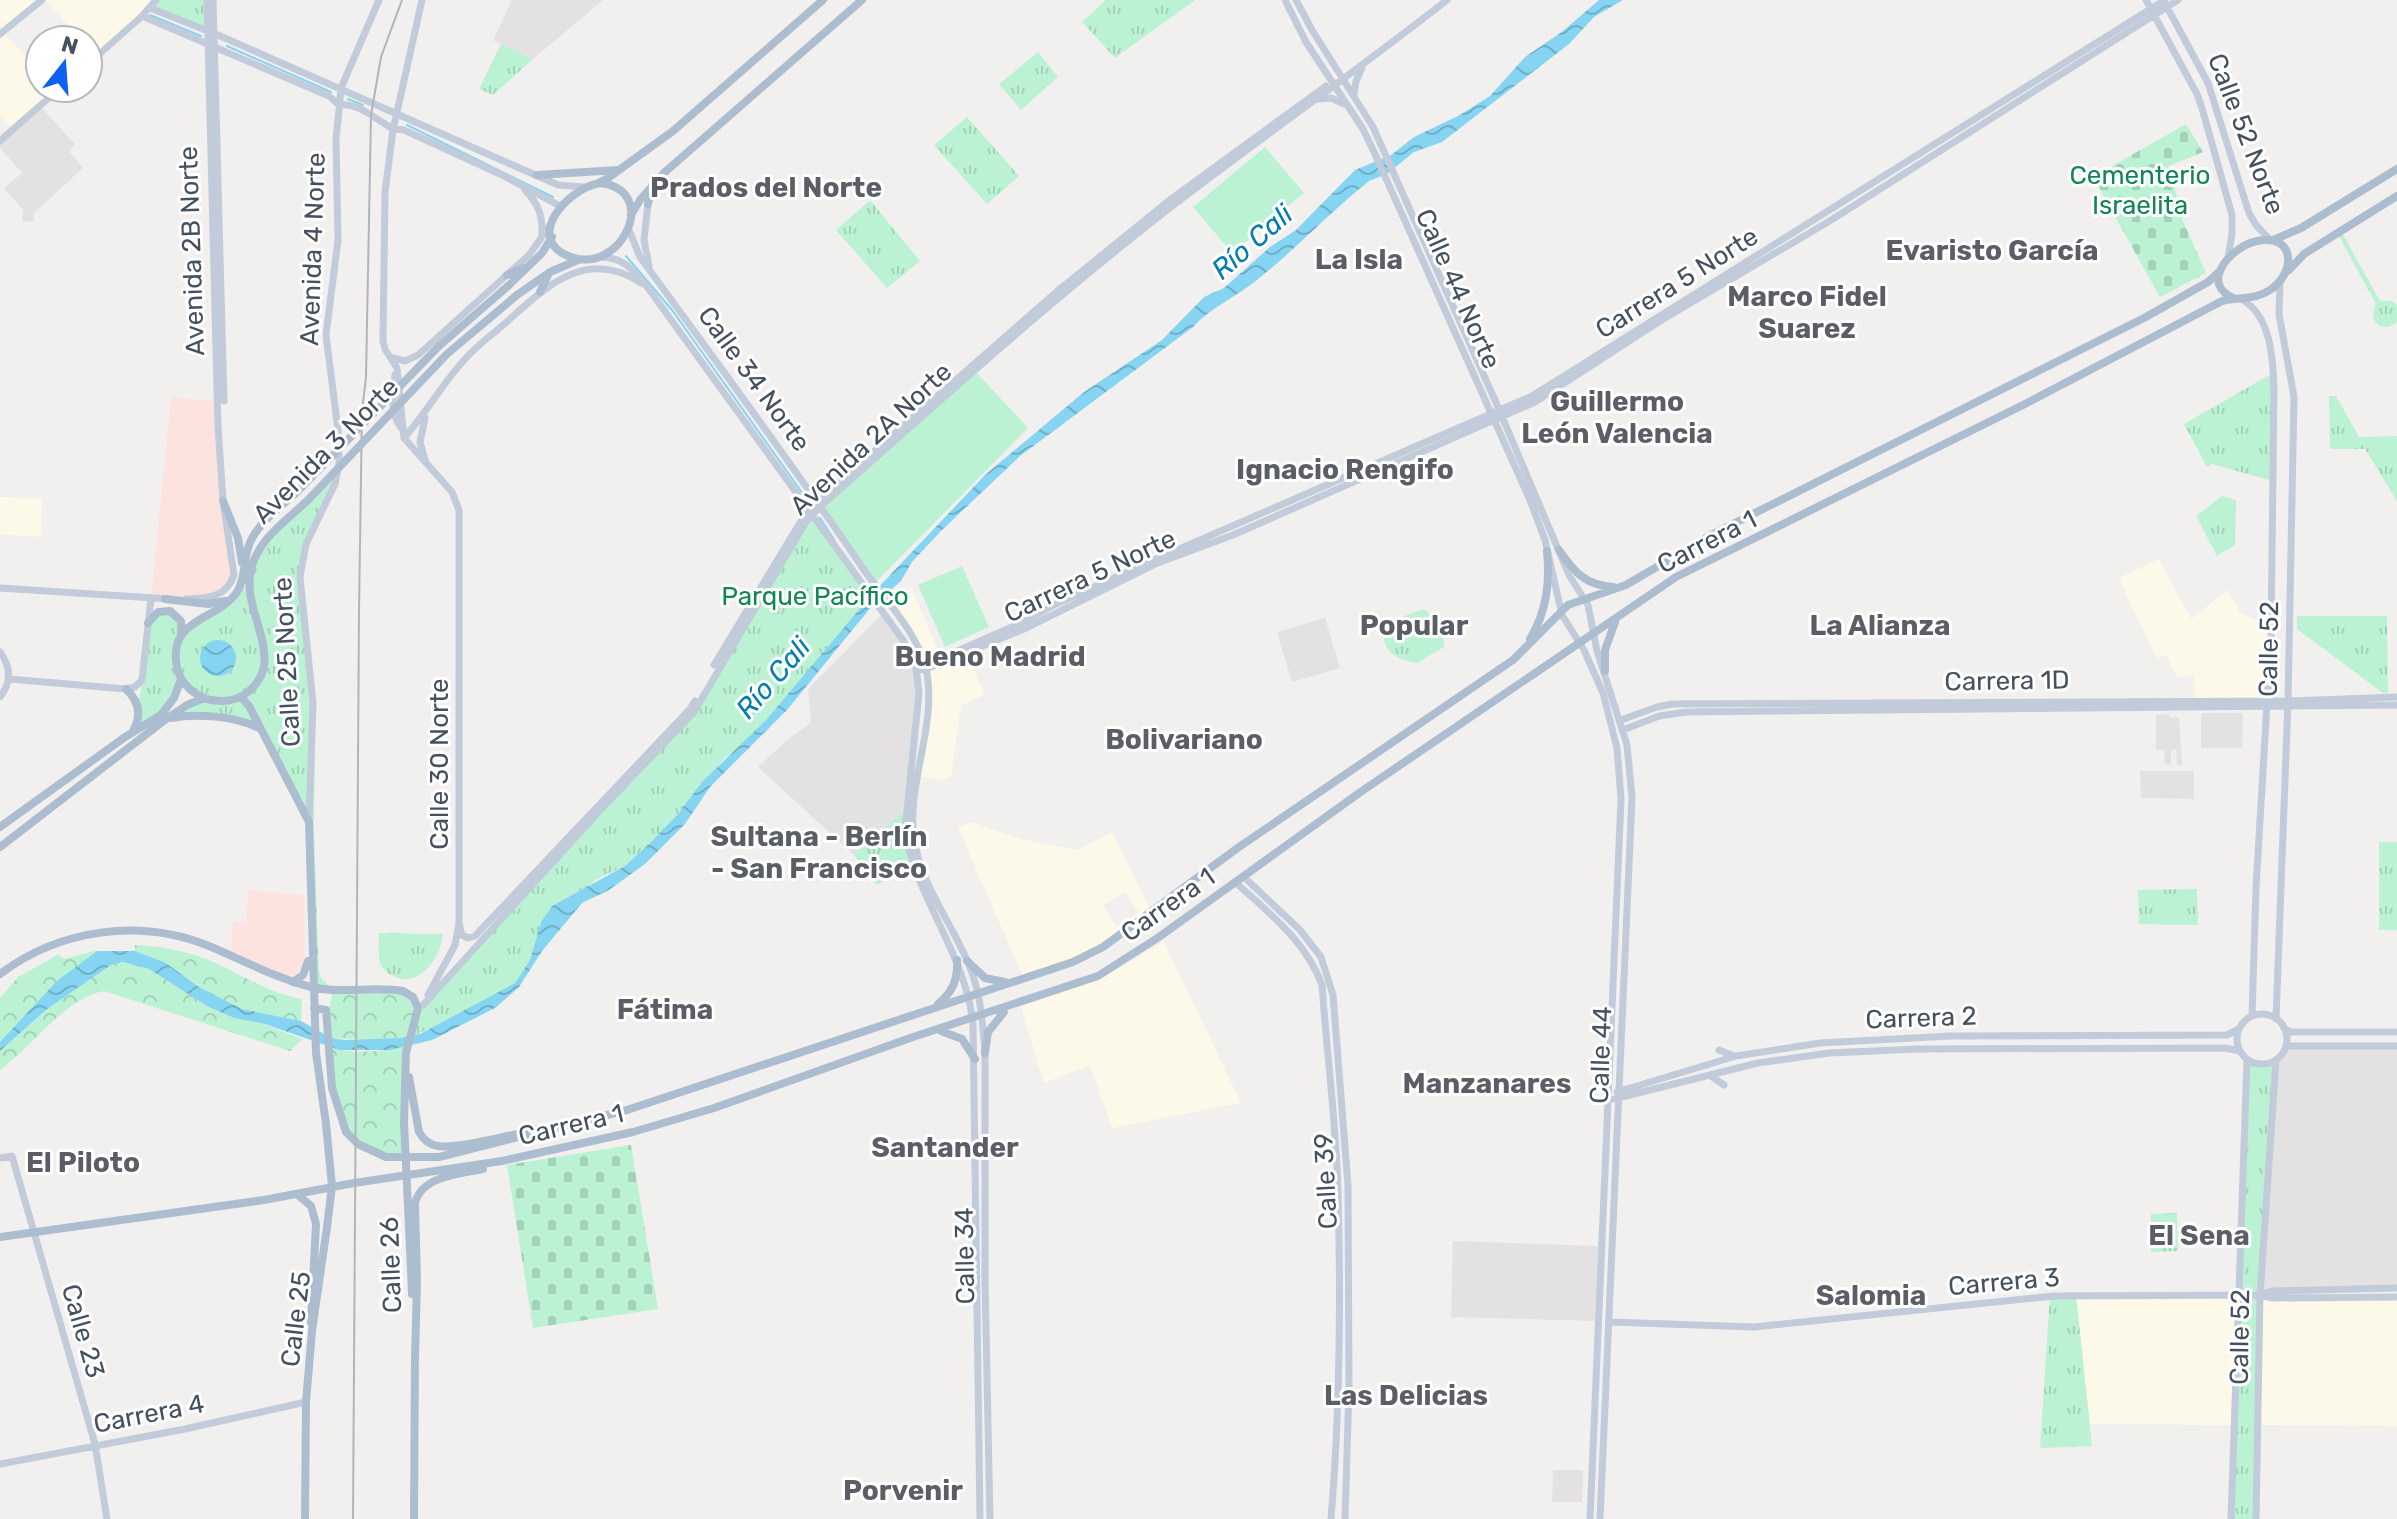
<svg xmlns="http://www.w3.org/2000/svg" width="2397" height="1519" font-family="Rubik,sans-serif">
  <defs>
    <pattern id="grass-tufts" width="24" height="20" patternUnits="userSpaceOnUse" patternTransform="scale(2)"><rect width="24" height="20" fill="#bbf2d4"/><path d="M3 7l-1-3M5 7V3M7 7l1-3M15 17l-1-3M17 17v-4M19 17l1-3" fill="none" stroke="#a2d1b8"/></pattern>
    <pattern id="forest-crowns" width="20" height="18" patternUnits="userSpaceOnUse" patternTransform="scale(2)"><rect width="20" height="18" fill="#bbf2d4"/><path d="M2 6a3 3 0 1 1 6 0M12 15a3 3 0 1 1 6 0" fill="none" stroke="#a2d1b8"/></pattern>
    <pattern id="cemetery-stones" width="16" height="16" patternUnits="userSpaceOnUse" patternTransform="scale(2)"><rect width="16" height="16" fill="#bbf2d4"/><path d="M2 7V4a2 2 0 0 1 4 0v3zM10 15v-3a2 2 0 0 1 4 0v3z" fill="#a2d1b8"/></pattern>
    <pattern id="water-waves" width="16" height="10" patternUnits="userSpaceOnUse" patternTransform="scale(2)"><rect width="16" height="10" fill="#85d5f2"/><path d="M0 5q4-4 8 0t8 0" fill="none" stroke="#6fafc7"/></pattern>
  </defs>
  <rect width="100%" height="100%" fill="#f2f0ef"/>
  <path fill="#fdf9e8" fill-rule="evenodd" d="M0,0h42l-39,32 37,40v16h15l-42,42 -13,-14z
    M45,0h111l-59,56 -9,-9v-7h-6z
    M0,497l42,2 -1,38 -41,-3z
    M2159,559l32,60 37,-29 12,23 31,14 -6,74h-71v-25l-17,1 -11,-23 -9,5 -38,-81z
    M911,587l30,70 -17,7 -32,-55z
    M967,653l18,42 -24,10 -10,71 -7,4 -27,-4 9,-54v-53z
    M972,822l48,17 57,11 35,-18 40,81 -49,34 -79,32 -66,-152zM1126,892l13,21 -23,14 -13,-22z
    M1164,942l77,161 -129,25 -22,-63 -46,18 -23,-76 79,-28z
    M2239,1294l-5,131 -144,-1 -14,-129z
    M2260,1295l137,2v129l-139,-1z"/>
  <path fill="#e3e1e1" d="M512,0h91l-70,59 -40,-19z
    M44,102l-1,7 32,35 -6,7 14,17 -49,45v9l-12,-1 1,-11 -19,-22 18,-15 -22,-25v-7z
    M883,613l33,55 -4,4 5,1 1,7 -13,130 -51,45 -96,-88 30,-28 23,-16 -3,-34z
    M1325,618l15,50 -48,14 -15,-50z
    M2201,713h42l-1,35h-41z
    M2169,714v4l10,-1 3,48h-5l-1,-16 -5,1v15l-6,-1 -1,-14h-8v-35z
    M2140,771h54v28l-53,-1z
    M2286,1046h111v242l-137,7 16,-235z
    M1453,1241l145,5 -3,75 -144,-4z
    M1553,1470h30l-1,32h-30z"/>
  <path fill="#fde3df" d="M171,397l46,4 1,25 15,137 -2,20 -20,14 -60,1z
    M248,890l56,5 1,65 -9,16 -5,2 -27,-11 -33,-17 2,-28 13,1z"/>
  <path fill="url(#grass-tufts)" d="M156,0h51v30l-54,-20z
    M1106,0h89l-80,58 -33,-36z
    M501,44l32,15 -40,36 -14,-6z
    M1038,52l20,25 -37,33 -22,-26z
    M967,117l52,59 -32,28 -53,-59z
    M870,200l50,61 -33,27 -51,-58z
    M2341,231l39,70h11l6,4v17l-8,5h-7c-10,-5 -11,-13 -6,-23l-39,-71z
    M2268,376h5v105l-61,-17 -5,3 -23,-43z
    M2329,396h7l23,41 38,-1v65l-32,-52h-35z
    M338,469l-26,62 -12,46 13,126v55l2,-18 -1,92 5,138 2,8 12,11 -20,-2 -4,-165 -48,-94 -50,-11 -45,2 38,-21 -22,-18 -16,30 -31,19 16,-112 21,-5 10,18 48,-29 18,-17 11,-36z
    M2222,496l14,4 -1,45 -18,11 -21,-40z
    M812,515l59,81 -105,124 -20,22 -22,17 -46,55 -26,27 -27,25 -28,13 -56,43 -11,38 -15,23 -72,40 -33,14 7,-25 277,-300z
    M1424,609c10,7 22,26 20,38l-27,16c-22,-3 -39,-14 -32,-40z
    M2297,616h90l1,77h-5l-86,-64z
    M905,810l8,52 -36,23 -23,-30z
    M2379,842h18v88h-18z
    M2197,889l1,36 -59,-1 -1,-34z
    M379,933l64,1c-2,22 -22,54 -48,43 -7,-3 -11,-6 -14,-12 -4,-10 -2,-21 -2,-32z
    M2247,1060l12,4 17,-4 -16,234 -4,225h-25z
    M2177,1213l1,38 -27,1v-38z
    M2076,1295l16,151 -52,2 10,-152z"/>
  <path fill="url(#forest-crowns)" d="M135,945c25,1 51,6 74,15 32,14 58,33 93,39l-1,22 -59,-12 -43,-22 -33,-24 -31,-12z
    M94,951h3l-22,17 -75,74v-44l18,-21 41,-23 5,5z
    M123,962l26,7 58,37 27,12 31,6 37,15 -12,12 -186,-60c-40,8 -71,55 -104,79v-19l47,-42 64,-44z
    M333,989l64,1 19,10 -6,37 -32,3 -47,-2 -2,-27z
    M407,1046l-2,111 -7,1 -45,-18 -16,-34 -7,-58c25,6 53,4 77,-2z"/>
  <path fill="url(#cemetery-stones)" d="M2186,124l17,28 -34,14 14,55 23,52 -46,24 -67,-120z
    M631,1145l27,164 -125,19 -26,-163z"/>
  <path fill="#bbf2d4" d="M1265,147l39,46 -72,60 -39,-46z
    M974,370l54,58 -154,156 -53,-78z
    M962,566l27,61 -44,20 -27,-62z"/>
  <path fill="url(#water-waves)" d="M1599,0h24l-29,17 -25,27 -127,98 -28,10 -27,22 -18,7c-39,31 -73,68 -112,99 -21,17 -47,28 -64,47l-173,129 -80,76 -28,30 -11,19 -29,25 -85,104 -77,77 -25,37 -40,40 -36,26 -27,13 -40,48 -23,36 -24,21 -63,32 -42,10h-51l-74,-26 -31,-6 -27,-12 -58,-37 -26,-7 -12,3 -64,44 -47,42v-9l57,-61 40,-30h38l31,12 33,24 43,22 59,12 30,17 14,2 55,-2 20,-4 95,-51 15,-23 11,-38 11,-16 73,-40 27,-25 26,-27 24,-32 64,-62 107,-127 113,-119 98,-82 78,-52 42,-43 20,-9 46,-41 26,-17 59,-60 36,-15 23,-18 44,-21 32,-20 35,-39 38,-26z
    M200 658a18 18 0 1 1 36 0a18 18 0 1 1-36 0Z"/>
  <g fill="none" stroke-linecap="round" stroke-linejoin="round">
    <path stroke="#85d5f2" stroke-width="2" d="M150,15l51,21
      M227,46l104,46
      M348,99l15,6
      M407,125l146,72
      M626,256l46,54 136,191
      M820,518l15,23"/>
    <path stroke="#c1cbda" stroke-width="7" d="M213,0l11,401
      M422,0l-29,130 -8,62 -2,149 2,8 12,19 7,70 48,54 7,18v413l-4,22 -27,50
      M1285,0l21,42 57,87 12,25 155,346 15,40 17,75 22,35 19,43 14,55 4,51 -31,720
      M1296,0l16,30 61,97 125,280 71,168 19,30 9,46 30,94 5,52 -32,722
      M2146,0l51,94 5,14 30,107v19l-4,24
      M2166,5l42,78 41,130 7,12 14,15
      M150,8l68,27 340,150 26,2
      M142,16l187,80 10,9c20,-3 37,15 53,23 4,2 8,1 12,2l98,45 58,31
      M0,34l42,-34
      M88,64l52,-46 16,-18
      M1354,94l2,-13 6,-13
      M1318,99l13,-1 13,6
      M0,141l60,-53
      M525,190c14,14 18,27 17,46
      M648,204l-4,36 5,26
      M629,230l11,27c75,103 151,205 222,310 21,31 55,64 64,102 13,59 -24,120 -10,180 10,44 39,79 55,121 10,27 12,54 14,83v227l5,239
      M602,257c23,1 32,14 46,31l255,352 13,28 3,25 -14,137c11,69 61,124 68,194l7,495
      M2241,299c30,16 32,59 33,90l-3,247 -15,252 -4,128
      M393,358l12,3 13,-6 111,-100 20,-28
      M395,375c-3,18 -5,38 6,53
      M404,438c22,-25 39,-55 61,-79 13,-15 31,-27 46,-41 38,-34 77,-70 130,-35
      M425,460l-5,-18 5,-24
      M0,588l169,11
      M186,599c21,-1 40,-1 48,-24l-11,-74 -5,-75 -11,-426
      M0,652c11,15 12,30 0,45
      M714,665l90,-149 16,-17 240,-210 111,-90 155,-113
      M919,668l102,-45 35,-19 98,-44 378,-164 633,-396
      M916,670l10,-1 98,-40 131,-65 78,-29 302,-133 125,-81 168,-99 350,-222
      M2272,675l1,25 2,1
      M9,679l117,10 9,-2 7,-7 9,-82
      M1621,720l36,-13 15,-3 616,-3 109,-4
      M1623,730l36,-14 27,-4 711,-7
      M309,822l4,-119 -13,-126 6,-33 29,-60 4,-20v-26l-13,-103 12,-95 -2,-101 3,-29 2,-22 38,-88
      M1243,876l57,54 21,27 12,38 15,190 1,203 -4,131
      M1235,882c34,31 71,59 87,103 5,69 14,138 16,206 3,109 2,219 -7,328
      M459,923l3,12 6,3 7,-2 215,-227 5,-8
      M423,1005l181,-199 90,-94 113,-192 16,-16c116,-102 230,-206 352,-300 90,-69 183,-134 272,-204
      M2237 1039a25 25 0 1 1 50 0a25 25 0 1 1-50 0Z
      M2276,1019l12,-318 6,-304 -15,-83 1,-33
      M2284,1028l6,4h107
      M2286,1046h111
      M1719,1050l15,6
      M1711,1076l13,9
      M1617,1092l119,-36 84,-13 130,-7 277,-1 12,-6
      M1614,1099l144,-36 71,-10 88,-4 307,-1 16,3
      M0,1158l12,-2 83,288 12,75
      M2262,1294l10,-3 125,-3
      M1609,1322l145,5 300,-31 206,-1 12,3 125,-1
      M0,1464l185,-35 121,-27
      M2231,1519l16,-459
      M2256,1519l4,-224 16,-235"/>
    <path stroke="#adbdd0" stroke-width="8" d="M537,175l81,-5
      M600,183c62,7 21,95 -32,73 -43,-18 -2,-67 32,-73z
      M596,184l12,-6 65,-47 150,-131
      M648,204l4,-18
      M631,215l9,-15 25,-28 197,-172
      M2273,240l28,-12 96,-59
      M2289,270l15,-16 93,-58
      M507,275l17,-7
      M508,286l34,-33 10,-16
      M540,292l8,-17
      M517,295l33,-23 28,-12
      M298,491c-17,16 -41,32 -49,54 -6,15 -3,34 -12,47 -20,29 -70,26 -60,75 2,13 14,26 27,31 13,5 29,4 41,-4 46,-32 -5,-81 6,-125 8,-31 35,-48 57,-69
      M223,501l15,37 4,24
      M1559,550c15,22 26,35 54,37
      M165,599l43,5 17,-3
      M148,623l10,-11 12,-1 11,10 1,12
      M1530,639c17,-28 20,-57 17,-88
      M1605,671v-21l10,-28
      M126,689c13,12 16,26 7,42
      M241,697l8,9 60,116 7,231 10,71
      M171,718c27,-5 63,-2 88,10
      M0,827l125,-90 36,-22 13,-17 7,-19
      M0,847l166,-128 21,-14 17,-7
      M967,961l18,17 20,4
      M0,974c60,-45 139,-56 209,-28 34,14 66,32 102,41 29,7 62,-1 92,4l10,6 5,11 -12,45 -2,70
      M293,982l10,-7 5,-14
      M938,1004c15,-12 20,-25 19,-44
      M314,1008l12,2 6,78 14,44 12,12 28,13h53l188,-47 446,-148 30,-15 136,-100 274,-187 55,-55 58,-20 87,-51 431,-216 64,-36 11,-10
      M941,1031l21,8 13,20
      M985,1053l3,-21 16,-20
      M409,1077l10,55c4,7 11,13 19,14 23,3 76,-12 100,-17
      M298,1195l13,11 5,18 -5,98
      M0,1237l264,-37 90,-17 148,-22 131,-29 81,-24 199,-71 185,-61 61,-39 203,-146 314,-214 349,-173 197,-103c17,-4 33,-1 48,-11 27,-18 25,-57 -13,-49 -26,5 -60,44 -21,58
      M411,1270l1,24
      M415,1358l2,-77 -2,-78c7,-27 44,-29 68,-34
      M305,1519l1,-117 6,-71 15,-104
      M414,1519l1,-163"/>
    <path stroke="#b1b4ba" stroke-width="2" d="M353,1519l6,-908 3,-200 4,-34 5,-262 10,-58 21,-57"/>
    <path stroke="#adbdd0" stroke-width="8" d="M298,491l141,-145 69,-60
      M308,500l139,-146 70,-59
      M404,1123l7,147
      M326,1124l6,62 -5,41"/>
  </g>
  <g text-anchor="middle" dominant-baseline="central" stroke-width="6" stroke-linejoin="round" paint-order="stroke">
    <g font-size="26" fill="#46515f" stroke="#fff">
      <text transform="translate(2246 134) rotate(69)">Calle 52 Norte</text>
      <text transform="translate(313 249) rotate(-88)">Avenida 4 Norte</text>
      <text transform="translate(192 251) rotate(-92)">Avenida 2B Norte</text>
      <text transform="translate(1677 283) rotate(-32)">Carrera 5 Norte</text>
      <text transform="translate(1458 289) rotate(66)">Calle 44 Norte</text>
      <text transform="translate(754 379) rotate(54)">Calle 34 Norte</text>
      <text transform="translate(871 439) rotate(-43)">Avenida 2A Norte</text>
      <text transform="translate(326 451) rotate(-45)">Avenida 3 Norte</text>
      <text transform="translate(1707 542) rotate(-27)">Carrera 1</text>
      <text transform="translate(1090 576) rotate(-25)">Carrera 5 Norte</text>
      <text transform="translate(2269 649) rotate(-89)">Calle 52</text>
      <text transform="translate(287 662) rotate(-93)">Calle 25 Norte</text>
      <text transform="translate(2007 681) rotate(-1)">Carrera 1D</text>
      <text transform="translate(439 764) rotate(-90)">Calle 30 Norte</text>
      <text transform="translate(1168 905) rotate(-35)">Carrera 1</text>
      <text transform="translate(1921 1018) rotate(-2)">Carrera 2</text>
      <text transform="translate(1601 1055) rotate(-88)">Calle 44</text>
      <text transform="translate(571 1125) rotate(-13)">Carrera 1</text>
      <text transform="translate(1326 1181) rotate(-93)">Calle 39</text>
      <text transform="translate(965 1256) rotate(-91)">Calle 34</text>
      <text transform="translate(391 1265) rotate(-92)">Calle 26</text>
      <text transform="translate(2004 1282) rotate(-5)">Carrera 3</text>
      <text transform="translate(296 1319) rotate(-83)">Calle 25</text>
      <text transform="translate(83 1331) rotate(74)">Calle 23</text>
      <text transform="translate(2240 1337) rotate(-89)">Calle 52</text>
      <text transform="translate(149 1414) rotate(-11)">Carrera 4</text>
    </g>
    <g font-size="26" fill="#108653" stroke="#fff">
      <text x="2140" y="175">Cementerio<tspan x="2140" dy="30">Israelita</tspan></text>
      <text x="815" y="596">Parque Pacífico</text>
    </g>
    <g font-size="28" font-weight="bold" fill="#5b5f65" stroke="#fff">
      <text x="766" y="187">Prados del Norte</text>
      <text x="1992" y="250">Evaristo García</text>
      <text x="1359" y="259">La Isla</text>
      <text x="1807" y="296">Marco Fidel<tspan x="1807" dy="32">Suarez</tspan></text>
      <text x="1617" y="401">Guillermo<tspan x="1617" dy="32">León Valencia</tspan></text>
      <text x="1345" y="469">Ignacio Rengifo</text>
      <text x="1414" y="625">Popular</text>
      <text x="1880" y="625">La Alianza</text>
      <text x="990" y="656">Bueno Madrid</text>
      <text x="1184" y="739">Bolivariano</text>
      <text x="819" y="836">Sultana - Berlín<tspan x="819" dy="32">- San Francisco</tspan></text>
      <text x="665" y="1009">Fátima</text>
      <text x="1487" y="1083">Manzanares</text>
      <text x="945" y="1147">Santander</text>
      <text x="83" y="1162">El Piloto</text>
      <text x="2199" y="1235">El Sena</text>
      <text x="1871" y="1295">Salomia</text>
      <text x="1406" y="1395">Las Delicias</text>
      <text x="903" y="1490">Porvenir</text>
    </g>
    <g font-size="28" font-style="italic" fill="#037ead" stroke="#fff">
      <text transform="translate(1252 242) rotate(-41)">Río Cali</text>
      <text transform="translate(773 678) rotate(-49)">Río Cali</text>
    </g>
  </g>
  <g transform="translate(64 64) rotate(17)"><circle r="38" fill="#ffffff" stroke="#b5b9bf" stroke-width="2"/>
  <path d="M0-6L14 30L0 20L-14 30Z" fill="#0c61ef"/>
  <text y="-12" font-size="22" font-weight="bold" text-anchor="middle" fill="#46515f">N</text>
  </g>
</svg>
